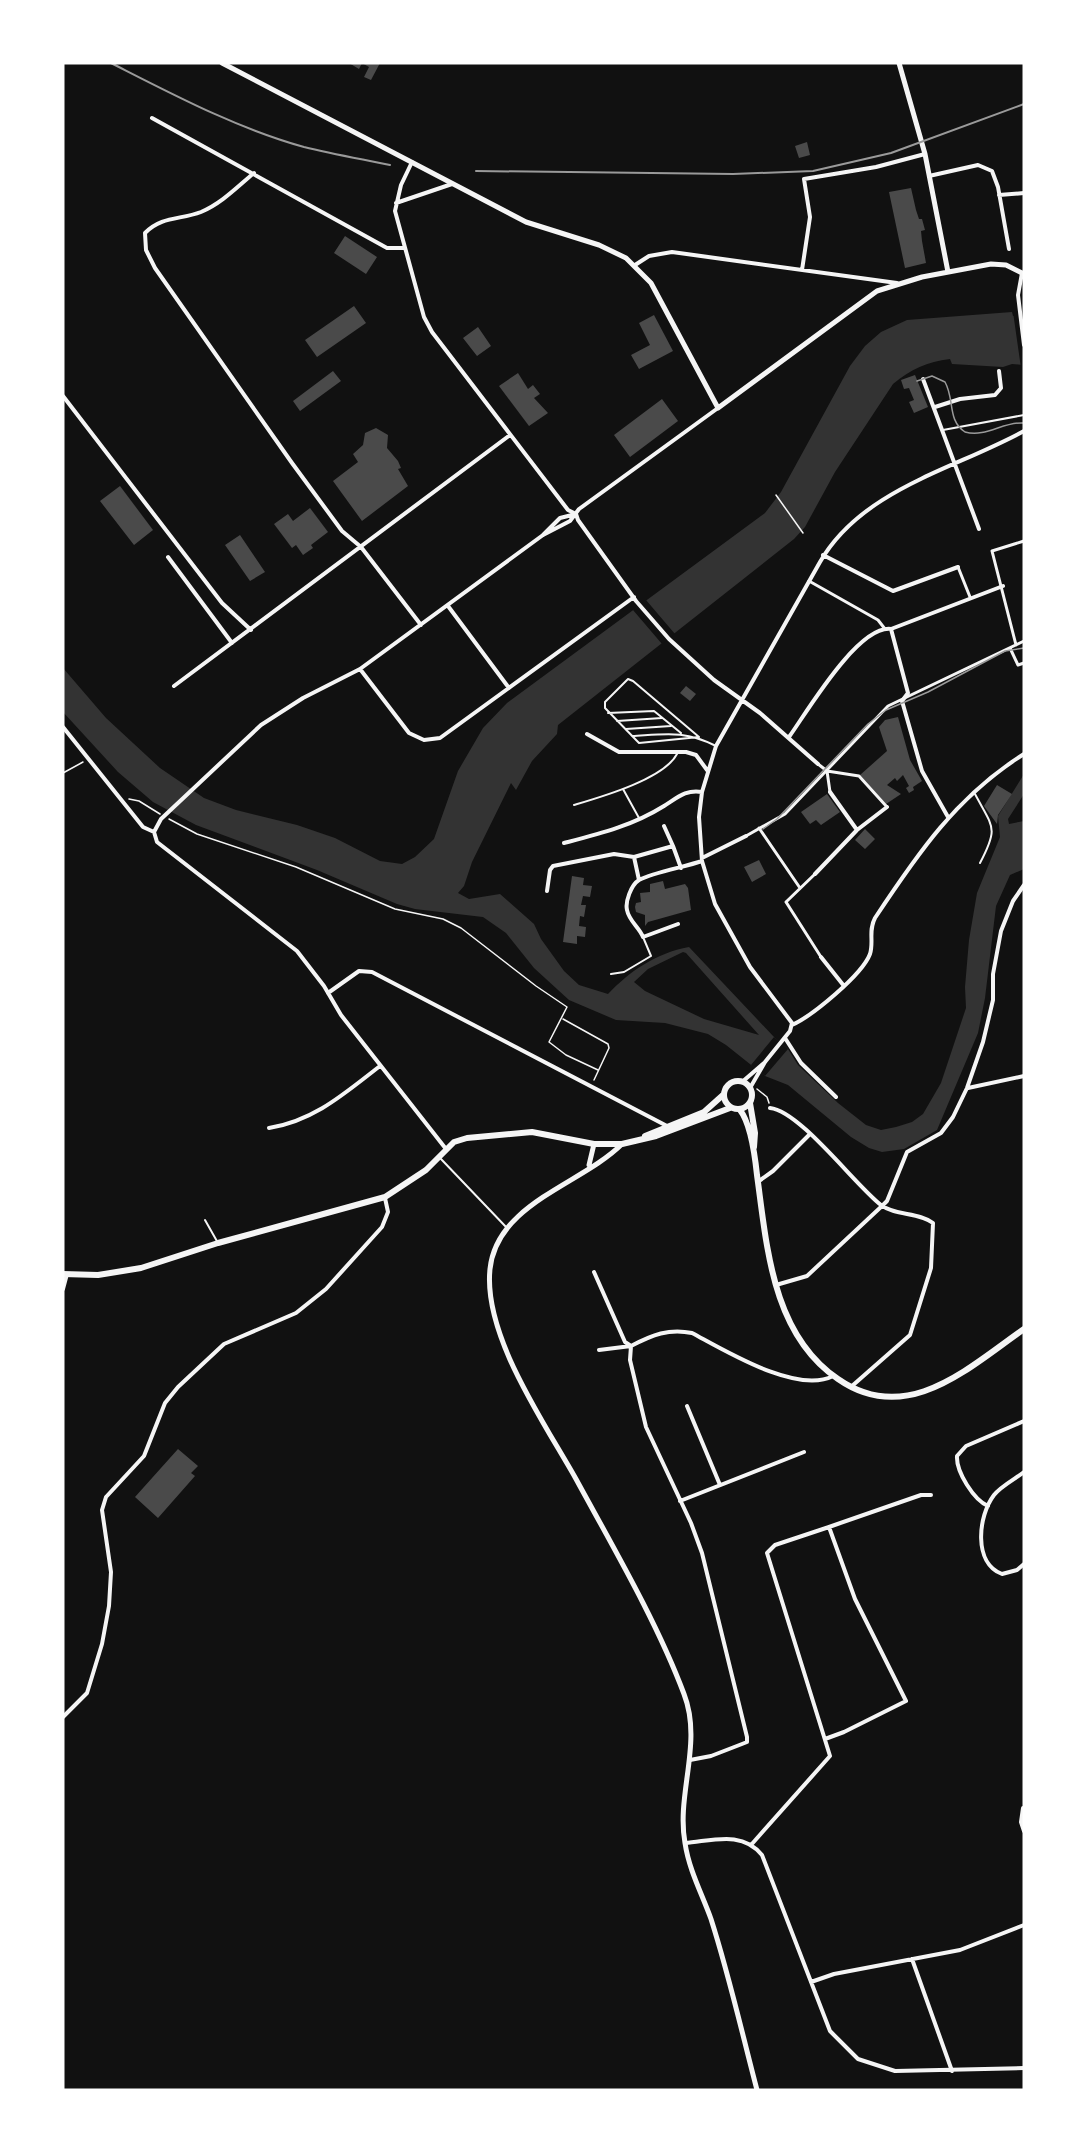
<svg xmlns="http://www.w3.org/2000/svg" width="1087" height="2153" font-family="'Space Grotesk',sans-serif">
  <rect width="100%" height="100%" fill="#111"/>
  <path fill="#333" fill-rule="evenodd" d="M1012,312l1,4 11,-1 -1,50 -11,-1 -9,3 -51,-3 -2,-5c-23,3 -39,10 -57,25l-58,88 -30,55 -11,12 -236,186 -1,9 -25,27 -16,29 -5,-7 -39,79 -8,24 -6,7 11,6 31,-5 34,30 7,15 23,32 15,14 29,9c22,-23 48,-41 81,-47l85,90 14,12 10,16 40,38 28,22 15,5 15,-3 16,-5 11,-8 18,-31 25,-75 -1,-21 4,-47 8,-47 23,-56 -2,-21 26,-42v20l-16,25 1,5 15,-3v48l-14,6 -14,31 -11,92 -7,35 -41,97 -33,19 -22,3 -13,-4 -18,-11 -63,-52 -23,-9 -39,-31 -18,-11 -43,-11 -49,-3 -47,-20 -35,-32 -28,-35 -23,-16 -68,-8 -18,-5 -80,-34 -121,-45 -43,-23 -35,-30 -55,-60v-44l43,50 54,50 44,30 32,12 61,15 38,13 45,23 22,3 13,-7 19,-18 24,-68 25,-43 24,-25 258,-190 16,-21 69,-126 15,-20 16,-14 26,-12zM683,952l3,1 73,82 -55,-16 -59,-28 -11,-9 14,-13z"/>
  <path fill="#111" d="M1013,312h11v56h-3z
    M646,600l29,34 -13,10 -29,-34z
    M774,1037l14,12 -23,27 -14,-11z"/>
  <path fill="#4a4a4a" d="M349,63h31l-9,17 -7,-3 5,-10 -7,-4 -3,6z
    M807,142l3,13 -11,3 -4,-12z
    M911,188l5,22 3,9h3l3,11 -4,1 1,10 4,22 -21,5 -16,-76z
    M345,236l32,21 -11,17 -32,-21z
    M354,306l12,17 -49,34 -12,-17z
    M654,315l19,36 -34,18 -8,-14 19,-10 -11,-22z
    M478,327l13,19 -14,10 -14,-18z
    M333,371l8,10 -41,30 -7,-10z
    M518,373l10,16 5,-4 7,9 -6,4 14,15 -19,13 -30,-40z
    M915,375l13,32 -14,6 -5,-11 5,-2 -5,-12 -5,1 -3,-9z
    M662,399l16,22 -48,36 -16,-22z
    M376,428l12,7 -1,13 11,13 3,7 -3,1 10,17 -46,35 -29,-40 25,-19 -5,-8 10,-9 2,-12z
    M120,486l33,44 -19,15 -34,-44z
    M310,508l18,24 -17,13 2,3 -10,7 -7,-10 -4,3 -18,-24 14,-10 5,7z
    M240,535l25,37 -15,9 -25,-36z
    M686,686l10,8 -6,7 -10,-8z
    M898,717l12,43 12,21 -9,6 1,3 -5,3 -3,-5 3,-2 -6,-11 -6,6 -2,-3 -8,7 14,9 -15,10 -26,-29 27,-24 -8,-24 6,-7z
    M997,785l15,9 -14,21 -1,9 -13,-18z
    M827,794l13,18 -19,13 -5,-5 -6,4 -9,-12z
    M865,829l10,10 -10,10 -10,-9z
    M759,860l7,14 -14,8 -8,-15z
    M572,876l12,2 -1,7 9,1 -2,11 -7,-1 -2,9h5l-2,12 -4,-1 -1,10 7,1 -1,10 -8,-1v8l-14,-2z
    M663,881l2,8 20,-5 3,4 3,22 -43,12 -3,4v-11l-9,-3 -1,-5 1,-4 5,-1 -1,-9 10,-1v-8z
    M178,1449l20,17 -7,7 4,3 -37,42 -23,-21z"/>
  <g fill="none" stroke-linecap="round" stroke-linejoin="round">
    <path stroke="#f5f5f5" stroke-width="1.5" d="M776,495l27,38
      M63,773l20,-11
      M129,799l10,2 21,13
      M169,819l28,15 99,33 99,42 48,10 18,9 75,58 31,21 -18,35 17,13 32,15
      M563,1019l45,25 1,4 -15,32
      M757,1089l10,8 2,6"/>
    <path stroke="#f5f5f5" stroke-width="2" d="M943,430l81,-15
      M628,679l5,2 66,56 -60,6 -34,-35v-6z
      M608,713l46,-2 27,22
      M617,721l45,-3
      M626,729l45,-3
      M632,736c34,-2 53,-6 84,10
      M623,789l16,29
      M975,794c18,34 24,33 5,69
      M574,805c27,-8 90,-26 103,-51
      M611,974l13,-2 27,-16 -8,-19
      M441,1159l66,69
      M205,1220l13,23"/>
    <path stroke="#f5f5f5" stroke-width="3" d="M958,567l12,30
      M809,581l69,39 7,9
      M1016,645l-24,-94 32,-10
      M1010,648l8,17 6,-2
      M818,764l9,7 3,21
      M827,771l32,5 28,31
      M759,828l41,60
      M746,836l39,-22 103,-108 136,-65
      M815,874l-29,28 35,55"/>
    <path stroke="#f5f5f5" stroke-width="4" d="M152,118l235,130h16
      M412,162l-11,23 -6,26 29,106 8,15 136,178 8,4 2,6 58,81 33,38 45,41 46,33 58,51
      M254,173c-17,14 -32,30 -53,39 -21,8 -39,4 -56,21l1,17 9,18 137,195 50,68 19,16 60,78
      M929,176l49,-11 14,6 6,16 11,62
      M999,195l25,-2
      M396,203l56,-19
      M635,265l14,-9 23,-4 225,31
      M802,270l8,-53 -6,-38 72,-12 49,-13
      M1022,273l-4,22 6,50
      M923,379l56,150
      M63,396l159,207 29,27
      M935,407l25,-8 35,-4 6,-7 -2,-17
      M543,535l17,-17 16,-4
      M823,555l70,36 65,-24
      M168,557l64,86
      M448,606l61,82
      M891,629l112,-43
      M360,669l49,64 15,7 16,-2 194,-141
      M174,686l336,-251
      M63,727l80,100 11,5 3,10 140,109 27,35 17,29 105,134
      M587,734l32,18h67l10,3 11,15
      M789,737c18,-25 69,-112 102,-108l17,64 -6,8 20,70 26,46
      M830,792l27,38
      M664,826l9,20
      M154,832l7,-13 100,-94 42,-27 57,-29 183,-134 27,-14 9,-12 139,-101
      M564,843c35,-9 68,-17 100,-37 13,-8 22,-17 38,-14
      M634,857l5,23
      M702,858l44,-22
      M815,874l42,-44 30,-23
      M547,891l3,-21 3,-4 61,-12 20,3 39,-11 8,22
      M678,924l-35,13c-4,-10 -14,-16 -16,-27 -2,-8 4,-25 12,-30 15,-8 46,-13 63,-19
      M821,957l23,29
      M328,993l31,-22 13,1 295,154
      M792,1025c20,-9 70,-50 78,-71 4,-13 -2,-23 5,-36 43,-65 82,-122 149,-164
      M785,1038l16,25 35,34
      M742,1082l22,-19
      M750,1088l15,-26 25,-31 2,-8 -42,-56 -35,-63 -13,-43 -3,-44 3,-25 14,-46 104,-184c42,-73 135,-93 204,-131
      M968,1088l56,-12
      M770,1108c30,3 85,77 111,97 14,11 38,7 52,18l-2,45 -21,67 -58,51
      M269,1128c45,-7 76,-35 111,-62
      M759,1181l14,-10 36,-36
      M594,1272l31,70 6,4 -32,4
      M776,1285l31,-9 75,-70 5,-5 20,-49 34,-19 12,-16 14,-29 16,-46 10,-42v-26l8,-43 12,-30 11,-16
      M63,1289l4,-15
      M687,1406l33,79
      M1024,1472c-9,7 -23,14 -30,23 -16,21 -21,68 8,79l15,-4 7,-6
      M680,1501l124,-49
      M988,1506c-14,-6 -32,-34 -31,-50l9,-10 58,-25
      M829,1527l92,-32h10
      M63,1717l24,-24 15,-49 7,-38 2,-34 -9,-62 4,-13 38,-41 21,-53 13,-16 46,-43 72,-31 30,-24 56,-62 6,-15 -3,-14
      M690,1760l21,-4 31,-12 5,-2v-5l-45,-184 -11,-30 -45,-96 -16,-67 1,-14c21,-11 38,-18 61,-13 32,17 105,62 141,43
      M1023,1808l-2,14 3,9
      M685,1843c27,-2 57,-13 77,12l68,176 28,28 37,12 129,-3
      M751,1845l79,-89 -63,-203 8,-8 54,-18 26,72 51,102 -62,31 -19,7
      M912,1959l40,112
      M811,1982l23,-8 126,-24 64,-25"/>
    <path stroke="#f5f5f5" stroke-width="5" d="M222,63l304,159 73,23 27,13 25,25 67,125 159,-117 45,-14 69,-13 15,1 18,9
      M899,63l26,91 23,118
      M622,1144c-40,40 -125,59 -132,125 -7,66 54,153 86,210 37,68 81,143 108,215 19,49 -8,100 1,149 4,27 17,51 26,76 18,56 31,114 46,171
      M589,1165l5,-21"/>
    <path stroke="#f5f5f5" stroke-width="6" d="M724 1095a14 14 0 1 1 28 0a14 14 0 1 1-28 0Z
      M750,1103l5,30 -1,14
      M740,1110c11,14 15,46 17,65 10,72 15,159 81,204 69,48 130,-11 186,-50
      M645,1136l59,-24 19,-17
      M63,1274l35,1 43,-7 77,-25 167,-46 41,-27 28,-28 13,-4 65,-6 62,12h28l34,-8 74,-28"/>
    <path stroke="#9a9a9a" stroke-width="1.5" d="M917,381l15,-5 13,6c10,18 2,38 20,50 21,6 39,-11 59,-9
      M763,829l14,-10 91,-95 18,-14 42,-18 77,-41 19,-3"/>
    <path stroke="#9a9a9a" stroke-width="2" d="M111,63c63,32 125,65 193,84 28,7 57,12 86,18
      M476,171l257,3 80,-3 78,-18 133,-49"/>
  </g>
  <rect width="1087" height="2153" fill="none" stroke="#ffffff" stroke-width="129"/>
</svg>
